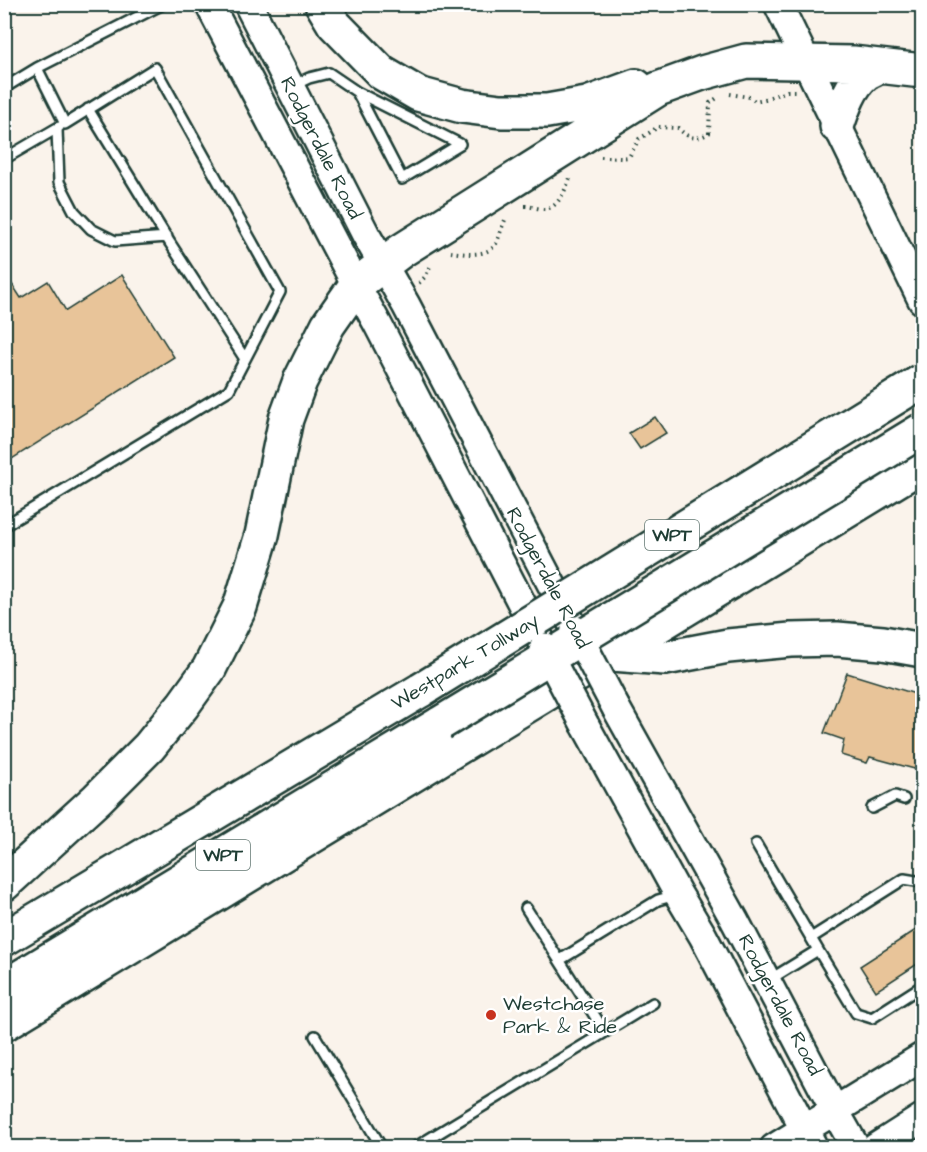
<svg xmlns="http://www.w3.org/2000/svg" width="927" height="1152" font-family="'Architects Daughter',sans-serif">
  <rect width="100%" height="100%" fill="#faf3eb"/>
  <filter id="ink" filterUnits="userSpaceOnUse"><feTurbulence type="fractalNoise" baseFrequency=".0167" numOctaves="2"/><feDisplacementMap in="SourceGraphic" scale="12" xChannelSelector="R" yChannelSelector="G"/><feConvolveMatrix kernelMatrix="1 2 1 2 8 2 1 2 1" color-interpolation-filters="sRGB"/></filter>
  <g filter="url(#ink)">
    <path fill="#e8c499" stroke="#1f3d34" stroke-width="1.5" d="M4,272l17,26 27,-17 18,30 56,-36 52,82 -170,107z
      M655,417l11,16 -26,16 -11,-16z
      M847,673l75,23v75l-52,-14 -3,6 -26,-8 3,-15 -20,-7z
      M922,926v35l-46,30 -16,-25z"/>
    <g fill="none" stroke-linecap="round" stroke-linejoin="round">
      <defs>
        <path id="lane" d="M292,86l17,-8 20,-5 28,19 103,52
          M4,88l33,-20
          M357,92l45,87 58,-35
          M88,109l82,134 75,116
          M57,129l2,53 15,29 17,18 24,12 52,-4
          M4,159l55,-32
          M4,526l225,-136 51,-98 -125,-224 -90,56 -28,-56 126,-64
          M872,808l23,-12 9,3
          M756,844l62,106 -49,30
          M526,908l79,124
          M811,938l93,-59 18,3
          M818,950l38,63 16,5 50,-32
          M560,960l98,-60 18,-5
          M315,1036l67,112
          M414,1148l239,-145"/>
        <path id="secondary" d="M209,4l147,281 21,38 163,316
          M248,4l118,231 40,70 164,315
          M778,4l144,296
          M616,708l118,211 101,192 21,37
          M585,725l93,169 25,42 111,212
          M774,1148l148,-91
          M875,1148l47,-30"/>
        <path id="highway" d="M322,4l12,20 48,49 36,21 44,12 39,5h46l40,-7 49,-18
          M837,126c6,-18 13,-40 28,-52 4,-3 9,-5 13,-7
          M612,654l53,4 63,-12 63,-6 46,-1 46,4 39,7
          M4,884l93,-85 52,-52 34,-42 26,-36 31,-62 22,-72 24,-116 14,-38 28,-56 28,-40 45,-34 257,-162 44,-16 44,-12 107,2 69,8
          M4,939l417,-249
          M4,987l437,-264
          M4,1024l918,-559"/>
      </defs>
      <use href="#lane" stroke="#1f3d34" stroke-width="14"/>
      <use href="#secondary" stroke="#1f3d34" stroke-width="32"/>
      <use href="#highway" stroke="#1f3d34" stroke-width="38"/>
      <path stroke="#1f3d34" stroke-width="4" stroke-dasharray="1.5 4.5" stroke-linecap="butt" d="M730,94l19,3 6,4 10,-2 22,-8h8
        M601,157l20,1 8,-1 10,-18 10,-6 9,-6 20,1c10,10 18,13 31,5l1,-30 7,-5
        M525,206c6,0 13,3 19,3 15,0 22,-22 27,-33
        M451,252c14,2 38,6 46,-10 3,-8 5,-16 9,-24
        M419,283l7,-7 5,-12"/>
      <use href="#lane" stroke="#fff" stroke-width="9"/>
      <use href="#secondary" stroke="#fff" stroke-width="27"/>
      <use href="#highway" stroke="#fff" stroke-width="33"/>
      <defs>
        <path id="secondary-bridge" d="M575,630l41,78
          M544,647l41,78"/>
        <path id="highway-bridge" d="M421,690l501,-309
          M441,723l481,-293"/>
      </defs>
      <use href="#secondary-bridge" stroke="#1f3d34" stroke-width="32" stroke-linecap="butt"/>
      <use href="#highway-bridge" stroke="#1f3d34" stroke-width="38" stroke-linecap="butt"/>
      <use href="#secondary-bridge" stroke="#fff" stroke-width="27"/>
      <use href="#highway-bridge" stroke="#fff" stroke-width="33"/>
    </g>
  </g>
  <circle fill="#c8321e" stroke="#fff" stroke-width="2" cx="491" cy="1015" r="6"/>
  <g text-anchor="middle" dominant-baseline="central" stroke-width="5" stroke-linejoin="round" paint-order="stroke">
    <g fill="#fff" stroke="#627771" stroke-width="1.5">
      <rect x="645" y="520" width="54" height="30" rx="4.5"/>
      <rect x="196" y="840" width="54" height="30" rx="4.5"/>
    </g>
    <g font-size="18" font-weight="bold" fill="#1f3d34">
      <text x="672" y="535">WPT</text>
      <text x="223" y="855">WPT</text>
    </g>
    <g font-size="20" fill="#1f3d34" stroke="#fff">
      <text transform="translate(321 148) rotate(63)">Rodgerdale Road</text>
      <text transform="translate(548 578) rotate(62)">Rodgerdale Road</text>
      <text transform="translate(465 662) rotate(-31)">Westpark Tollway</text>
      <text transform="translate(780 1005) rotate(62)">Rodgerdale Road</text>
    </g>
    <g font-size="20" fill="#1f3d34" stroke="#fff" text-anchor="start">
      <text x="503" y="1004">Westchase<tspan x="503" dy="23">Park &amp; Ride</tspan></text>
    </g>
  </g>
  <rect width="927" height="1152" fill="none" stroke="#fff" stroke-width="24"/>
  <rect x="12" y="12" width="903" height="1128" fill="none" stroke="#1f3d34" stroke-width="2" filter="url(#ink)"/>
</svg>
